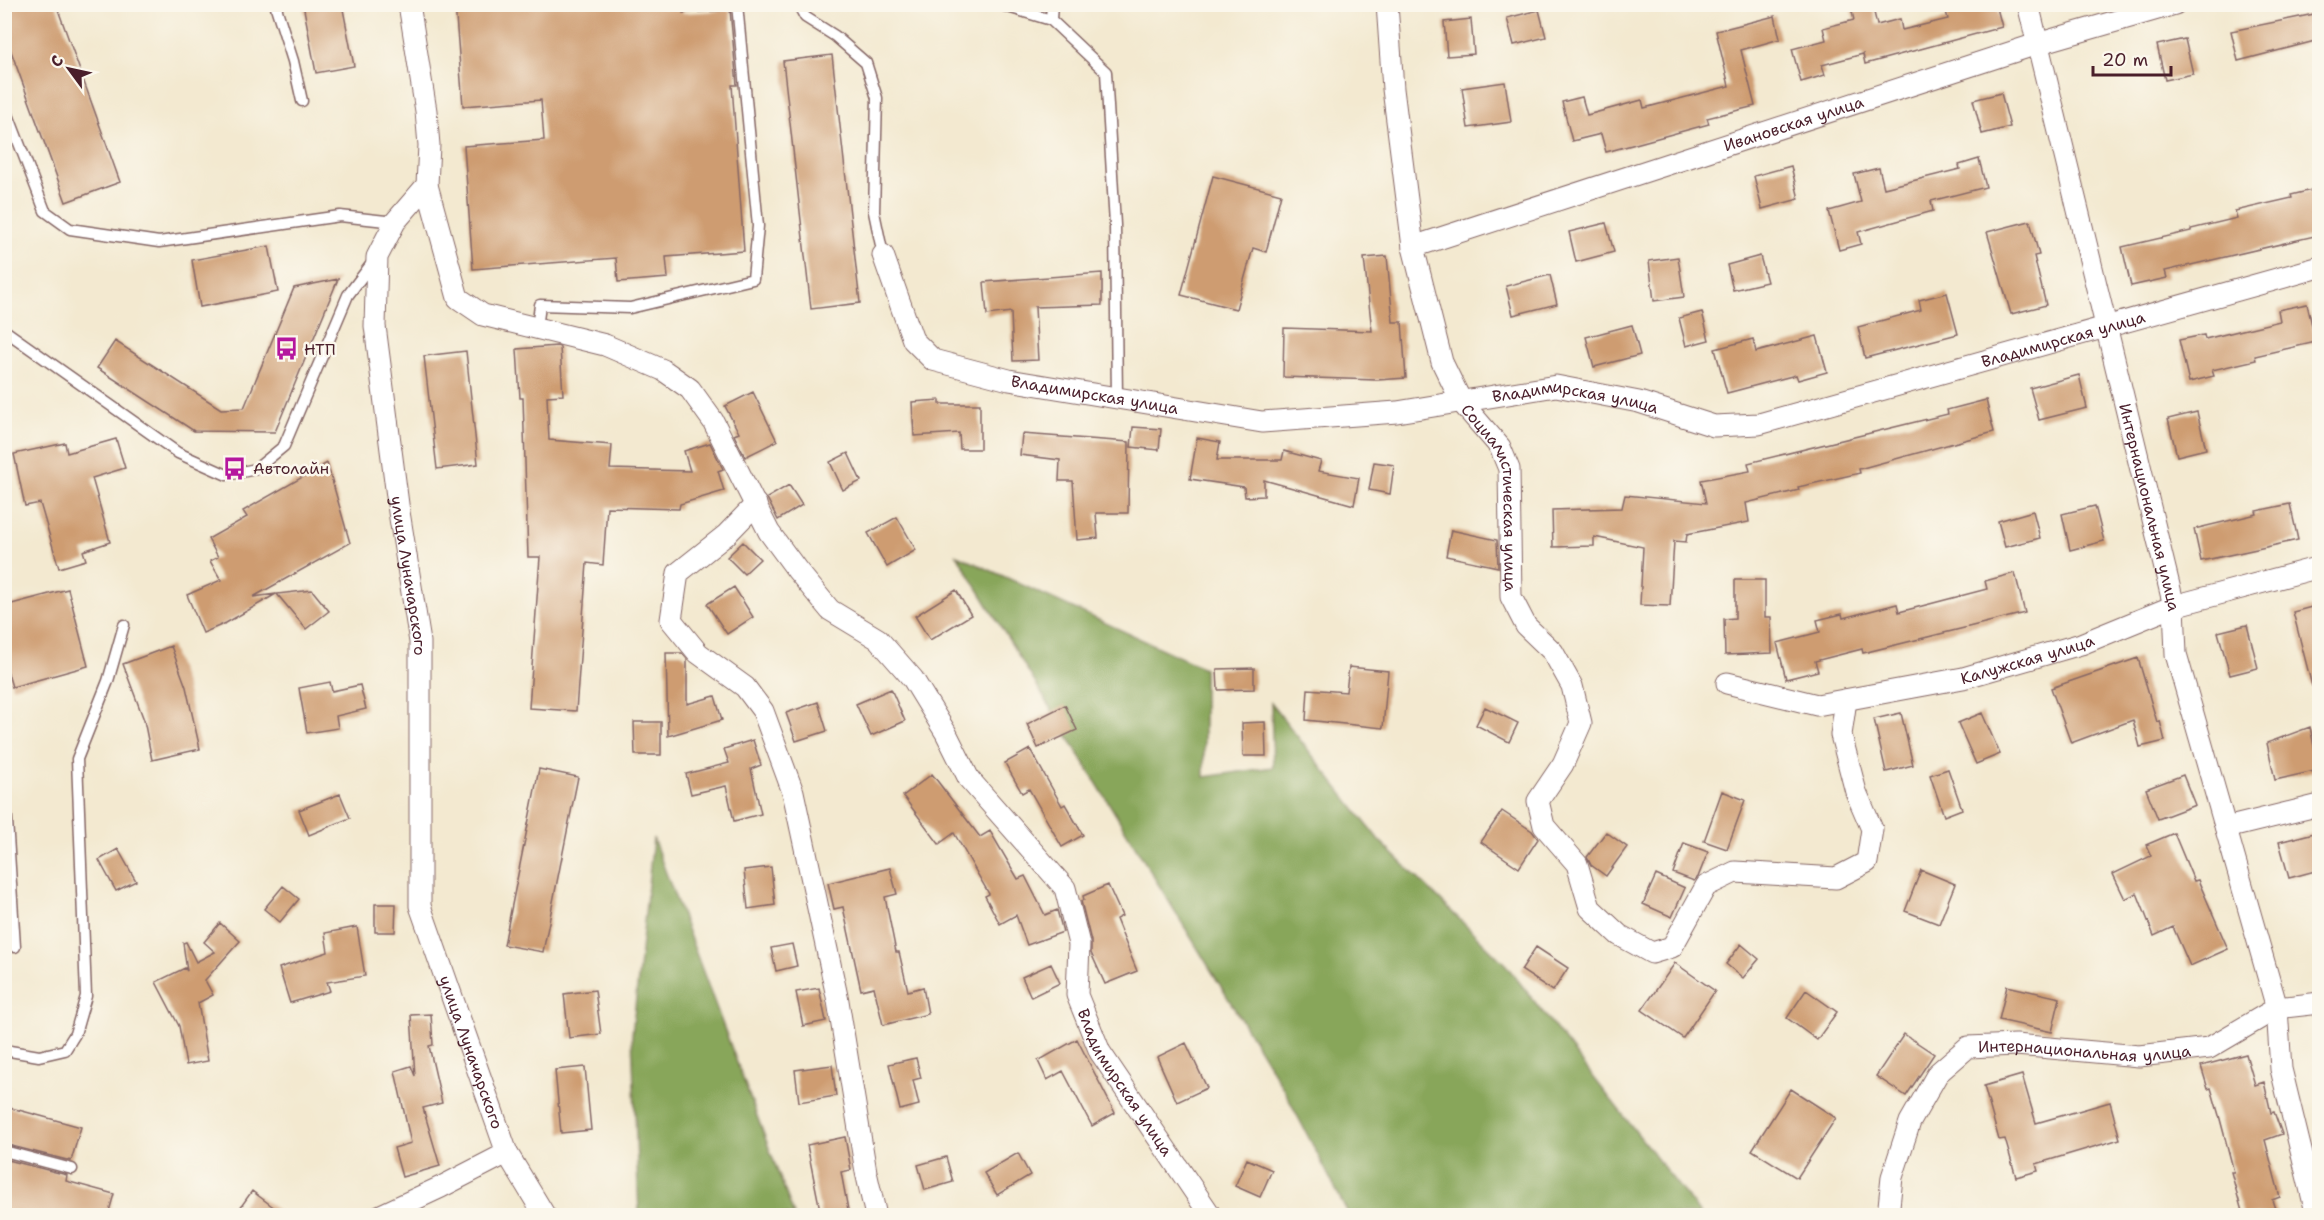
<svg xmlns="http://www.w3.org/2000/svg" width="2324" height="1220" font-family="'Shantell Sans',sans-serif">
  <rect width="100%" height="100%" fill="#fbf7ec"/>
  <filter id="ink" filterUnits="userSpaceOnUse"><feTurbulence type="fractalNoise" baseFrequency=".0167" numOctaves="2"/><feDisplacementMap in="SourceGraphic" scale="12" xChannelSelector="R" yChannelSelector="G"/><feConvolveMatrix kernelMatrix="1 2 1 2 8 2 1 2 1" color-interpolation-filters="sRGB"/></filter>
  <filter id="wash" filterUnits="userSpaceOnUse"><feTurbulence type="fractalNoise" baseFrequency=".008" numOctaves="4" result="noise"/><feDisplacementMap in="SourceGraphic" scale="24" xChannelSelector="R" yChannelSelector="G"/><feGaussianBlur stdDeviation="1.35" result="paint"/><feColorMatrix in="noise" values="0 0 0 0 0 0 0 0 0 0 0 0 0 0 0 0 0 1.4 0 .05"/><feComposite in="paint" operator="in"/></filter>
  <g filter="url(#wash)">
    <rect width="100%" height="100%" fill="#f3e9d0"/>
    <path fill="#88a65a" stroke="#696242" stroke-width="1.5" d="M957,555l247,113v109l69,-10 -2,-64 108,137 127,125 195,250h-352l-66,-127z
      M653,838l141,377h-155l-7,-180z"/>
    <g id="blocks">
      <path fill="#ce9c71" d="M24,4h32l64,178 -54,20 -62,-170v-20z
        M303,4h39l12,62 -38,7z
        M455,4h228v9l47,-3 7,75h-5l12,166 -78,6 2,21 -50,4 -2,-24 -143,11 -9,-123 80,-6 -3,-40 -78,6z
        M1850,4h22l5,21 23,-6 2,11 46,-11 -4,-15h52l6,23 -137,37 -2,-10 -41,11 3,10 -24,7 -9,-33 34,-9 -3,-12 31,-8z
        M1539,10l7,27 -32,8 -7,-27z
        M2319,13v27l-81,21 -7,-30z
        M1775,16l5,23 -39,11 14,56 -48,12 2,6 -103,28 -5,-18 -29,7 -10,-39 20,-5 5,18 55,-15 2,8 85,-22 -13,-55z
        M1471,19l3,35 -27,2 -3,-34z
        M2185,39l8,35 -28,6 -8,-35z
        M832,55l28,248 -49,6 -28,-248z
        M1505,82l6,40 -43,6 -6,-40z
        M2001,93l9,34 -28,7 -9,-34z
        M1979,159l7,28 -55,14 2,10 -75,21 3,12 -22,6 -10,-39 32,-9 -7,-28 25,-6 5,20 76,-19 -1,-4z
        M1791,166l8,33 -37,10 -8,-33z
        M1213,176l68,18 -15,58 -13,-4 -17,61 -55,-14z
        M2316,189l3,15v31l-154,36 2,7 -36,8 -9,-39 69,-16v-2l46,-11 -2,-7 57,-13 -1,-3z
        M2030,221l9,34 -5,1 12,49 -35,9 -24,-82z
        M1606,223l8,29 -38,10 -7,-30z
        M269,246l9,46 -78,15 -8,-47z
        M1387,256l6,66h9l4,56 -29,2 -94,-3 1,-49 88,3 -8,-73z
        M1760,256l7,26 -34,8 -6,-25z
        M1678,257l6,40 -30,4 -5,-40z
        M1102,273v32l-67,2 3,53 -25,1 -2,-49 -24,3 -3,-33z
        M1550,275l7,29 -44,11 -7,-29z
        M338,279l-63,153 -81,-1 -97,-63 18,-27 106,68 23,-1 50,-120z
        M1947,293l11,41 -93,24 -7,-31 63,-17 -2,-10z
        M2307,304l9,38 -61,14 1,4 -44,10 2,6 -25,6 -10,-42 25,-5 1,4 75,-18 -2,-11z
        M1702,312l7,28 -23,6 -7,-28z
        M1632,325l8,30 -46,12 -8,-30z
        M1817,336l10,36 -29,8 -2,-5 -69,18 -12,-44 38,-10 3,13z
        M557,346l3,1 3,48 -16,1 2,44 63,5 -2,24 80,2 -6,-20 26,-8 13,26 -5,2 6,20 -44,13 -1,5 -72,-2 -4,58 -16,-2 -11,148 -47,-3 11,-151h-12l-5,-159h-3l-3,-49z
        M466,351l12,113 -41,5 -13,-113z
        M2079,375l8,33 -48,12 -9,-32z
        M753,392l24,49 -32,16 -11,-22 5,-2 -14,-27z
        M940,400v4h40v45h-20l-1,-16 -45,3 -2,-34z
        M1986,400l8,32 -135,37 1,4 -62,14 1,3 -53,13 3,19 -62,12 -1,8 -12,-1 -4,65 -30,-1 3,-58 -49,-10v9l-41,1 -1,-37 70,-2 3,-13 81,8 -5,-23 49,-9 -2,-8 200,-49 -1,-4z
        M2197,412l9,37 -29,7 -9,-37z
        M1133,427l28,2 -2,21 -28,-3z
        M1022,434l107,8 -1,71h-32l2,25 -21,2 -4,-59h-14l1,-21 -40,-5z
        M1197,438l23,4 -3,18h65l2,-9 37,10 -3,10 41,7 -5,27 -90,-25v16l-19,1 -1,-10 -54,-8z
        M116,439l9,29 -33,10 18,64 -27,9 3,9 -27,8 -19,-65 -15,3 -11,-52 51,-11 2,10z
        M848,453l13,28 -18,9 -13,-28z
        M1374,462l20,3 -4,29 -21,-4z
        M327,463l23,80 -97,54 23,-3 -50,29 -23,10 -16,-38 34,-15 -11,-19 8,-4 -10,-18 39,-22 -4,-6z
        M789,485l13,20 -24,15 -11,-22z
        M2290,504l8,36 -97,21 -7,-32 63,-15 -1,-3z
        M2095,506l9,35 -34,9 -8,-36z
        M2033,511l7,27 -35,9 -7,-26z
        M897,517l19,33 -29,17 -19,-34z
        M1451,530l46,10 1,27 -52,-11z
        M743,542l17,17 -16,15 -17,-17z
        M2015,573l10,40 -162,40 -1,-4 -47,12 3,10 -32,8 -9,-36 43,-11 -3,-12 25,-6 1,4 54,-14 2,8 88,-23 -2,-8z
        M1735,580h30v37h6l1,36 -47,2 -1,-36 11,-1z
        M734,587l19,30 -26,17 -20,-30z
        M68,589l20,77 -76,21 -8,-27v-54z
        M312,590l17,21 -23,18 -29,-35z
        M956,590l15,25 -41,25 -15,-24z
        M2319,605v80l-7,1 -19,-74z
        M2247,625l11,43 -28,7 -12,-43z
        M171,646l15,41 14,62 -48,11 -8,-40 -21,-56z
        M666,653h16l5,6v45l28,-8 7,24 -54,16z
        M2138,658l19,64 3,-1 5,20 -25,6 -7,-27 -62,23 -20,-55z
        M1349,667l39,4 -5,57 -77,-8 2,-31 38,3z
        M1254,668v21l-36,1 -1,-21z
        M330,682l2,9 28,-6 6,24 -30,7 2,12 -31,5 -8,-45z
        M891,689l14,32 -34,15 -15,-32z
        M818,702l9,29 -31,10 -10,-28z
        M1065,705l12,25 -39,18 -11,-24z
        M1485,707l33,16 -9,19 -33,-17z
        M1901,713l12,52 -27,7 -12,-53z
        M1982,713l18,41 -24,10 -18,-41z
        M634,722h27v33h-26z
        M1265,722l1,34h-23l-1,-33z
        M2310,727l9,43 -44,10 -8,-37z
        M753,740l8,25 -10,4 10,45 -27,7 -8,-35 -35,8 -5,-20 43,-11 -5,-14z
        M1030,749l32,57 3,-2 18,31 -21,12 -33,-58 -7,4 -17,-30z
        M539,769l39,8 -35,175 -39,-7z
        M1948,769l14,40 -18,7 -14,-41z
        M932,774l48,63 10,-6 28,48 7,-3 20,39 12,-5 6,22 -36,13 -11,-30 -16,9 -15,-28 4,-2 -35,-61 -15,11 -36,-48z
        M2183,775l12,30 -37,14 -12,-30z
        M1722,791l23,9 -18,49 -23,-8z
        M340,794l10,24 -41,17 -10,-25z
        M1502,811l30,20 6,8 -19,29 -38,-26z
        M1606,832l21,15 -21,29 -15,-11 -4,-8z
        M2174,833l20,48 4,-1 30,69 -38,17 -17,-39 -19,9 -17,-43 -12,6 -12,-25 38,-18 -5,-11z
        M2314,833l5,20v17l-30,8 -10,-36z
        M1684,843l24,9 -10,25 -4,4 -21,-8z
        M118,849l18,32 -20,10 -17,-31z
        M771,867l4,38 -27,4 -4,-39z
        M890,868l7,26 -12,3 11,55h3l9,39 15,-4 5,27 -45,11 -9,-38 -13,3 -18,-83 -9,2 -6,-26z
        M1921,870l34,14 -16,40 -34,-13z
        M1656,875l29,13 -13,29 -29,-13z
        M1108,885l14,31 -6,3 21,52 -32,13 -14,-31v-12l-10,-40 3,-1 -1,-4z
        M283,886l16,13 -19,23 -16,-13z
        M375,904h21l-1,28h-20z
        M220,923l20,18 -35,39 8,15 -15,8 10,58 -22,4 -7,-39 -23,-44 29,-14 2,3 -4,-28 3,-1 10,20 19,-10 -11,-10z
        M357,927l8,49 -38,6 3,9 -40,12 -11,-35 49,-16 -3,-19z
        M792,944l5,22 -21,5 -5,-23z
        M1741,944l18,15 -16,19 -17,-14z
        M1536,947l32,21 -15,23 -32,-21z
        M1675,963l40,28 -32,47 -41,-28z
        M1051,964l9,19 -29,14 -9,-20z
        M2007,986l53,12 -8,34 -53,-12z
        M819,988l7,33 -23,5 -7,-34z
        M595,990l6,44 -32,4 -5,-44z
        M1806,990l31,22 -20,28 -30,-22z
        M431,1014l2,31 -4,1 13,57 -19,5 17,58 -38,11 -8,-29 17,-5 -16,-72 16,-5 4,10 -4,-61z
        M1904,1034l30,20 -28,42 -30,-20z
        M1077,1039l38,74 -23,13 -29,-55 -16,9 -9,-19z
        M1186,1043l21,45 -30,14 -20,-45z
        M2246,1054l9,31 9,-3 7,31 3,-1 8,22 -17,6 15,57 -8,3 5,15h-34l-12,-43h3l-14,-53 -9,-31 -3,1 -7,-23z
        M916,1058l5,20 -8,2 6,25 -19,5 -11,-46z
        M832,1065l4,31 -37,6 -4,-32z
        M585,1067l6,63 -30,3 -6,-63z
        M2022,1075l14,48 74,-21 10,37 -84,25 2,7 -22,6 -11,-38 -6,1 -15,-54z
        M1791,1089l45,29 -39,60 -45,-28z
        M4,1106l77,21 -10,34 -67,-17z
        M845,1137l6,33 -10,2 8,43h-28l-14,-70z
        M1018,1153l12,22 -33,20 -13,-22z
        M946,1157l7,25 -28,8 -7,-25z
        M4,1159l63,16 -1,6 48,13 -6,21h-104z
        M1247,1159l25,11 -12,27 -25,-11z
        M252,1191l32,24h-49z"/>
    </g>
  </g>
  <g filter="url(#ink)">
    <use href="#blocks" fill-opacity="0" stroke="#856665" stroke-width="1.5"/>
    <g fill="none" stroke-linecap="round" stroke-linejoin="round">
      <defs>
        <path id="service" d="M275,4l18,57 9,40
          M798,4l7,13 30,19 31,27 11,35 -3,114 9,43
          M998,4l53,16 55,52 9,153 2,173
          M1051,20l1,-16
          M4,104l41,107 25,18 89,13 181,-26 55,6
          M537,328l3,-23 90,3 123,-29 5,-53 -21,-222
          M4,330l174,123 49,22 29,-6 28,-23 64,-151 25,-33
          M4,773l11,174
          M4,1050l35,6 26,-6 10,-16 11,-38 -9,-237 31,-78 16,-56
          M4,1151l68,18"/>
        <g id="minor">
          <path id="s1" d="M409,4l17,107 3,34 -2,40 -32,37 -18,35 -2,69 24,186 21,130v264l87,247 38,63"/>
          <path id="s2" d="M1387,4l6,85 20,158 29,115 20,41 38,44 9,22 2,128 15,29 27,26 19,34 9,37 -18,41 -25,37 6,25 33,38 13,44 29,27 33,18 20,-6 34,-61 29,-14 101,6 31,-16 5,-33 -16,-37 -15,-57 5,-35"/>
          <path id="s3" d="M2028,4l146,602 2,48 101,354 4,61 36,147"/>
          <path id="s4" d="M427,185l31,113 25,17 122,30 58,25 27,19 23,32 56,111 28,38 33,40 48,29 35,40 33,54 23,46 96,109 14,56 -2,51 23,57 111,164"/>
          <path id="s5" d="M1413,247l624,-203 138,-40"/>
          <path id="s6" d="M883,255l30,85 20,20 76,20 253,42 135,-10 159,-26 83,16 75,24 45,-2 561,-157"/>
          <path d="M756,504l-30,31 -48,38 -7,47 27,33 47,34 18,24 30,81 45,209 28,171 10,44"/>
          <path id="s7" d="M1727,683l90,22 146,-27 118,-34 93,-38 146,-39"/>
          <path d="M2226,828l94,-23"/>
          <path d="M379,1216l62,-29 66,-34"/>
          <path id="s8" d="M1888,1216l4,-39 18,-55 28,-49 30,-26 48,-2 123,11 70,-8 68,-40 43,-5"/>
        </g>
      </defs>
      <use href="#service" stroke="#856665" stroke-width="13"/>
      <use href="#minor" stroke="#856665" stroke-width="23"/>
      <use href="#service" stroke="#fff" stroke-width="10"/>
      <use href="#minor" stroke="#fff" stroke-width="21"/>
    </g>
  </g>
  <defs>
    <symbol id="bus-bare" viewBox="-9 -9 18 18"><path d="M-5-6H5V4H4V6H2V4H-2V6H-4V4H-5ZM-3.5-4V0h7V-4ZM-3.5 1.2v1.5H-2V1.2ZM2 1.2v1.5H3.5V1.2Z" fill="#b5179e" stroke="#fbf7ec" stroke-width="2.5" paint-order="stroke"/></symbol>
  </defs>
  <g fill-rule="evenodd">
    <use href="#bus-bare" x="270" y="332" width="33" height="33"/>
    <use href="#bus-bare" x="218" y="452" width="33" height="33"/>
  </g>
  <g text-anchor="middle" dominant-baseline="central" stroke-width="5" stroke-linejoin="round" paint-order="stroke">
    <g font-size="16" fill="#4a1f2b" stroke="#fbf7ec">
      <text stroke="none"><textPath href="#s5" startOffset="400">Ивановская улица</textPath></text>
      <text stroke="none"><textPath href="#s6" startOffset="1274">Владимирская улица</textPath></text>
      <text stroke="none"><textPath href="#s6" startOffset="284">Владимирская улица</textPath></text>
      <text stroke="none"><textPath href="#s6" startOffset="770">Владимирская улица</textPath></text>
      <text stroke="none"><textPath href="#s2" startOffset="513">Социалистическая улица</textPath></text>
      <text stroke="none"><textPath href="#s3" startOffset="518">Интернациональная улица</textPath></text>
      <text stroke="none"><textPath href="#s1" startOffset="592">улица Луначарского</textPath></text>
      <text stroke="none"><textPath href="#s7" startOffset="308">Калужская улица</textPath></text>
      <text stroke="none"><textPath href="#s8" startOffset="310">Интернациональная улица</textPath></text>
      <text stroke="none"><textPath href="#s1" startOffset="1078">улица Луначарского</textPath></text>
      <text stroke="none"><textPath href="#s4" startOffset="1210">Владимирская улица</textPath></text>
    </g>
    <g font-size="16" fill="#4a1f2b" stroke="#fbf7ec" text-anchor="start">
      <text x="304" y="349">НТП</text>
      <text x="253" y="468">Автолайн</text>
    </g>
  </g>
  <rect width="2324" height="1220" fill="none" stroke="#fbf7ec" stroke-width="24"/>
  <g transform="translate(69 69) rotate(303)" stroke="#fbf7ec" stroke-width="4.5" paint-order="stroke">
  <path d="M0-4.5L10 22L0 15L-10 22Z" fill="#4a1f2b"/>
  <text y="-9" font-size="16" font-weight="bold" text-anchor="middle" fill="#4a1f2b">С</text>
  </g>
  <path d="M2093 66v9h78v-9" fill="none" stroke="#4a1f2b" stroke-width="3"/>
  <text x="2102" y="66" font-size="18" fill="#4a1f2b" stroke="#fbf7ec" stroke-width="4.5" paint-order="stroke">20 m</text>
</svg>
